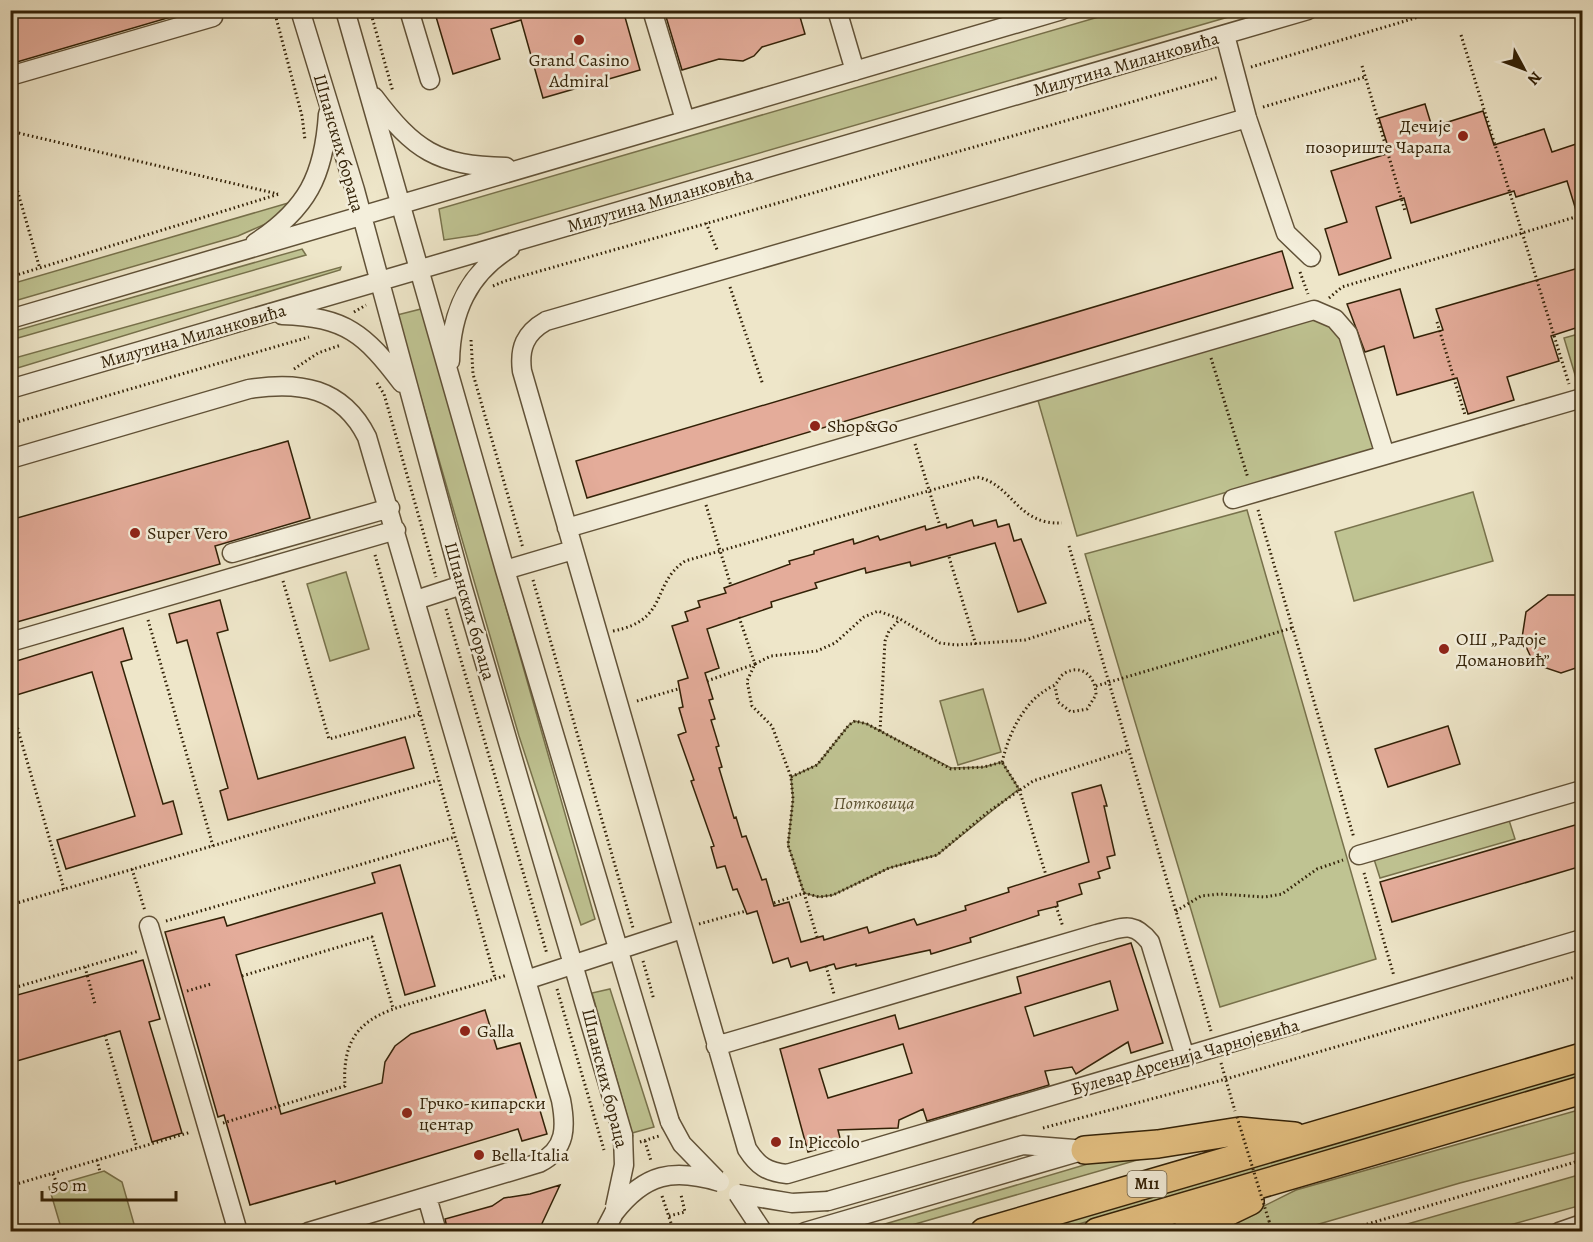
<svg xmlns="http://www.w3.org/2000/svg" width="1593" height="1242" font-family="Alegreya,serif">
  <rect width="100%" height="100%" fill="#eee6c9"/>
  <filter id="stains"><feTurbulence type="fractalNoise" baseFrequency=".00333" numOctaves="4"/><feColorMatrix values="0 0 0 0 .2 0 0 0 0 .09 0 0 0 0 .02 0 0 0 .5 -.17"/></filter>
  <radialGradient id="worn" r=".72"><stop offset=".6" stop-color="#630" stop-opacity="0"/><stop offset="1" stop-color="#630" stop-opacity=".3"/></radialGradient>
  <path fill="#bfc392" stroke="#78724c" stroke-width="1.5" d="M1119,11h130l-772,224 -33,5 -5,-31z
    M295,201l-25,21 -32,14 -227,66v-18z
    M302,249l4,6 -295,85v-8z
    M341,267l-1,3 -329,100v-11z
    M421,309l174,610 -14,6 -62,-189 -122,-421z
    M1308,318c18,3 27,10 38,25l31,105 -300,88 -40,-139z
    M1582,333v54l-3,1 -15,-50z
    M1473,492l20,69 -139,40 -19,-69z
    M1247,510l129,449 -156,48 -135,-453z
    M346,572l23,77 -39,12 -23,-77z
    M983,689l18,63 -43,13 -18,-64z
    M855,721l12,3 84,44 33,-1 18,-5 17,27 -82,66 -48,13 -56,27 -14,2 -15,-4 -16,-48 5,-46 -2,-22 26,-12 32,-40z
    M1508,817l7,22 -135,39 -7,-22z
    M610,989l44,138 -22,6 -40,-140z
    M1582,1064v12l-527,155 -48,1z
    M1582,1109v42l-122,32 -165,48 -83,1 84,-42z
    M1165,1152l-274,79 -33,1 233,-69z
    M104,1171l18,11 14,49h-74l-13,-44z
    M1582,1174v31l-94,26h-105z"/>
  <path fill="#e4ac9a" stroke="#322107" stroke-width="1.5" fill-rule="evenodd" d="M10,10h178v2l-178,52z
    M434,10h189l17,60 -97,28 -22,-78 -30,9 9,30 -47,15z
    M664,10h134l7,24 -43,13 -8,9 -11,5 -24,-2 -37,11z
    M1425,104l7,23 51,-16 11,34 50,-16 8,23 30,-10v78h-3l-12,-39 -51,16 -2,-6 -103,32 -7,-25 -28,9 15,51 -52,17 -14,-46 22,-7 -16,-51 59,-18 -11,-35z
    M1282,251l11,37 -706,210 -11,-37z
    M1582,267v59l-31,10 8,25 -52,16 7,23 -46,14 -11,-36 -60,17 -13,-49 -19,6 -18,-48 53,-15 14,49 29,-8 -7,-21z
    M288,441l22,77 -95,28 5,18 -210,60v-104z
    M972,520l2,6 22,-6 2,7 11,-3 5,17 7,-2 25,64 -28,9 -23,-69 -84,23 -1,-4 -44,11 -1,-5 -50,15 2,5 -46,14 1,5 -65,22 12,39 -14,5 8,26 -4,1 6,19 -4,1 8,26 -3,1 6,20 -3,1 15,50 2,-1 6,20 4,-1 16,44 4,-1 8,27 15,-4 12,40 22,-6 1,4 43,-13 2,6 45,-14 3,6 49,-15 -1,-4 44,-14 -1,-4 81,-26 -17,-69 29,-8 6,21h-3l11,49 -8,2 3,11 -12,4 2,6 -21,6 3,10 -25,8 1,4 -20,5 1,4 -69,23 1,4 -40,12 -1,-4 -74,16v-2l-20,5 -2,-5 -24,7 -3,-9 -16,5 -3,-9 -15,5 -16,-52 -10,3 -10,-25 -4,1 -8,-24 -8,2 -6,-21 3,-1 -23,-65 3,-1 -16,-45 8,-3 -7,-24 4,-1 -5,-26 10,-3 -16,-52 16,-5 -3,-9 15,-5 -2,-6 28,-8 -2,-5 66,-24 -1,-3 25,-7v-3l39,-12 1,5 24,-8 2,4 45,-14 1,4 20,-6 1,4z
    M1548,595h27l7,8v63l-21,7 -27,-9 -12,-26 4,-26z
    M220,600l8,30 -11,3 41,146 147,-42 9,31 -186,52 -8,-29 8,-3 -41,-148 -10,3 -8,-29z
    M123,628l9,31 -11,3 42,142 10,-3 9,33 -116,35 -9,-29 78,-24 -43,-144 -82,25v-34z
    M1448,726l12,38 -72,23 -13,-38z
    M1582,823v43l-190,56 -12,-40z
    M400,865l35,121 -30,9 -23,-82 -146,42 45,159 101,-31 3,-21 10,-16 16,-12 74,-24 12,39 23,-6 27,91 -25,7 -4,-12 -182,55 -1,-3 -85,24 -26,-90 -6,2 -53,-185 59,-15 3,9 148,-43 -3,-10z
    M1131,943l32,100 -32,10 -3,-11 -52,32 -4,-7 -27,4 4,14 -122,36 -4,-12 -24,11 -1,8 -60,2 3,12 -33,10 -28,-103 115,-34 4,14 122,-36 -4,-16zM1110,981l8,29 -84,26 -9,-29zM903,1044l9,29 -84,25 -9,-29z
    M143,960l17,59 -11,3 33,111 -30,9 -32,-111 -110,32v-66z
    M560,1185l-22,47h-90l-3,-13 47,-13 12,-8 26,-4z"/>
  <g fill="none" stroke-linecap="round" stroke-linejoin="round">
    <path stroke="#c8bfa2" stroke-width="18" stroke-dasharray="18 9" stroke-linecap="butt" d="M183,10l2,6"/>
    <defs>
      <path id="minor" d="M300,10l55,180 107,395 161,550
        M345,10l160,560 165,552
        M409,10l21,70
        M652,10l33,110
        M837,10l18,61
        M1225,35l22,83 39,115 25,24
        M10,76l203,-59
        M374,97c40,53 63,69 132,70
        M1247,118l-701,203c-21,12 -27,27 -24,50l225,778c11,17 20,23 40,25l795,-235
        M255,243c52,-34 69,-67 73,-129
        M282,315c64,2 83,19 120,68
        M10,319l1052,-309
        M450,361c1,-49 18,-87 60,-113
        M10,389l1298,-379
        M10,459l239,-70c50,-8 93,-2 118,48l194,663c5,26 6,49 -22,63l-231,69
        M1233,499l349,-101
        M567,528l747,-218 21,9 13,15 37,121
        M232,553l158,-45
        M505,570l68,-20
        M416,600l46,-15
        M10,642l386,-112
        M1359,855l223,-65
        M149,926l89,306
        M526,980l156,-51
        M716,1046l381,-112c24,-5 35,-15 53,8l35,115
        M427,1197l10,35
        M828,1201l195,-56 51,4
        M604,1232l10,-19
        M805,1232l280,-82
        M1559,1232l23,-8"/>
      <path id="highway" d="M1085,1150l73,-6 82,-13 54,5
        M984,1232l598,-175
        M1097,1232l485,-142
        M1186,1232l64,-31"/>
    </defs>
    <use href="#minor" stroke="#615238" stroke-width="21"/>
    <use href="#highway" stroke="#322107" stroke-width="30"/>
    <path stroke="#322107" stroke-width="3" stroke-dasharray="1.5 3" stroke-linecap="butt" d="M274,10l28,106 3,24
      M370,10l23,82
      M1461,35l108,349
      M1362,66l43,145
      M1251,67l191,-57
      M1263,107l102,-30
      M10,131l268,63
      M10,165l30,104
      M706,223l12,29
      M1300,272l8,22
      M10,277l269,-83
      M493,286l12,-5 714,-204
      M730,287l33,98
      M1329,298l13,-11 240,-72
      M354,312l12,-7
      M1437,322l28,93
      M471,340l2,34 50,174
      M1211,358l37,120
      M294,369l24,-16 23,-8
      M377,383l7,11 52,183
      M10,424l299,-87
      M915,444l25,82
      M706,505l25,81
      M1258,510l96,328
      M1069,546l142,485
      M375,555l120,423
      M949,557l27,88
      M533,580l100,348
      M283,581l46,158 91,-25
      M446,609l101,345
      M1090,619l-65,21 -69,5 -16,-2 -40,-24 -22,-8 -14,6 -29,26 -18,8 -46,5 -16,8 -8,17 5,25 20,20 19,51 2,22 -5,46 16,48 15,4 14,-2 56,-27 48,-13 51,-43 45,-31 96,-31
      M148,620l65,226
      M613,631c57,-11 37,-46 72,-70l292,-84c36,7 39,48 85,46
      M707,681l48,-17 -16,-47
      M1096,686l196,-58
      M637,701l41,-12
      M10,702l54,187
      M880,731l5,-90 4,-10 11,-12
      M1002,762c5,-19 11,-36 23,-52 8,-11 16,-18 28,-24 5,-2 6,-10 12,-13 18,-10 31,5 31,22l-9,14 -16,3 -13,-10 -3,-16
      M791,777l26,-12 32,-40 6,-4 12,3 84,45 33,-2 18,-5 17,27 27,86
      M132,869l13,42
      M1364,873l30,103
      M774,903l30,-10 13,44
      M10,905l428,-125
      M1056,906l7,21
      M1176,911l25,-15 19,-2 44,3 18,-3 35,-25 26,-9
      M166,921l289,-84
      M699,924l47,-13
      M643,961l11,39
      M826,966l8,28
      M85,967l10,37
      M242,976l130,-39 21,71
      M10,989l129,-38
      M557,989l47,161
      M187,991l24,-7
      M105,1035l32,113
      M1221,1063l14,48
      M223,1123l122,-37c-4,-62 30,-73 81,-87 27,-8 54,-15 81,-24
      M1043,1128l183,-49 356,-104
      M645,1141l6,20
      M640,1142l19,-6
      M97,1160l3,12
      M10,1167l6,18
      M53,1174l4,10
      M10,1186l181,-54
      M662,1196l12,36
      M669,1216l16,-4 -4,-17
      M1269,1221l3,11
      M1341,1232l241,-72"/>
    <use href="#minor" stroke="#f4efdc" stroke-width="18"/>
    <use href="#highway" stroke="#e7c384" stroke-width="27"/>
    <defs>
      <path id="minor-bridge" d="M670,1122l12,22 34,35
        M738,1194l54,9 36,-2
        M738,1194l25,38
        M615,1207l9,-42 -1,-30
        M614,1213c31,-40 59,-45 106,-31"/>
    </defs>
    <use href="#minor-bridge" stroke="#615238" stroke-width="21" stroke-linecap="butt"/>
    <path stroke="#322107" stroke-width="3" stroke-dasharray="1.5 3" stroke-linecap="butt" d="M1237,1117l32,104"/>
    <use href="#minor-bridge" stroke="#f4efdc" stroke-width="18"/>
  </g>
  <g fill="#8f2418" stroke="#f4efdc" stroke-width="2">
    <circle cx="579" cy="40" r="6"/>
    <circle cx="1463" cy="136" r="6"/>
    <circle cx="815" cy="426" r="6"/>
    <circle cx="135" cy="533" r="6"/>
    <circle cx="1444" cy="649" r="6"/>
    <circle cx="465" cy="1031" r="6"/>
    <circle cx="407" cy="1113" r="6"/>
    <circle cx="776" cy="1142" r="6"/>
    <circle cx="479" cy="1155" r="6"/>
  </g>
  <g text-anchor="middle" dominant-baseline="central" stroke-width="5" stroke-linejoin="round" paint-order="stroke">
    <rect fill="#f4efdc" stroke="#6c5f47" stroke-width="1.5" x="1127.5" y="1171" width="39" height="26" rx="4.5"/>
    <g font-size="16" font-weight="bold" fill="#322107">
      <text x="1147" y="1184">M11</text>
    </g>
    <g font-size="18" fill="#322107" stroke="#f4efdc" text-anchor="start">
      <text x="579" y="60" text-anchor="middle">Grand Casino<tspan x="579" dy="21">Admiral</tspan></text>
      <text x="1451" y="126" text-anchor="end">Дечије<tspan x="1451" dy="21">позориште Чарапа</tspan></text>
      <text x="827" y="426">Shop&amp;Go</text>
      <text x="147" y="533">Super Vero</text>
      <text x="1456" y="639">ОШ „Радоје<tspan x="1456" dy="21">Домановић”</tspan></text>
      <text x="477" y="1031">Galla</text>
      <text x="419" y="1103">Грчко-кипарски<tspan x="419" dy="21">центар</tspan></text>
      <text x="788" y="1142">In Piccolo</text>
      <text x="491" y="1155">Bella Italia</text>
    </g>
    <g font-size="18" fill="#322107" stroke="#f4efdc">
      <text transform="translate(1126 64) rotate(-16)">Милутина Миланковића</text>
      <text transform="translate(339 143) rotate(74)">Шпанских бораца</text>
      <text transform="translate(660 200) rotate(-16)">Милутина Миланковића</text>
      <text transform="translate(193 336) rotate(-16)">Милутина Миланковића</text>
      <text transform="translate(470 611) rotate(74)">Шпанских бораца</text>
      <text transform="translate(1185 1057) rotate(-16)">Булевар Арсенија Чарнојевића</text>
      <text transform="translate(605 1078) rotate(76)">Шпанских бораца</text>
    </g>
    <g font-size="18" font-style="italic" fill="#5c5231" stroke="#f4efdc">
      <text x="874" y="803">Потковица</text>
    </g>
  </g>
  <rect width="1593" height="1242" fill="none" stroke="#eee6c9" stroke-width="36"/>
  <rect x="12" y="12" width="1569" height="1218" fill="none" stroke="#322107" stroke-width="3"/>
  <rect x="18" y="18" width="1557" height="1206" fill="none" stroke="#322107" stroke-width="1.5"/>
  <g transform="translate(1524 69) rotate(131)" stroke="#f4efdc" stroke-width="4.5" paint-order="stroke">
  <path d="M0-4.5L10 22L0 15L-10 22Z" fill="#322107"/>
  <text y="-9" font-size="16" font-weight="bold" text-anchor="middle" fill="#322107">N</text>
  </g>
  <path d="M42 1191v9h134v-9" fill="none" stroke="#322107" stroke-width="3"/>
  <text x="51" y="1191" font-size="18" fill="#322107" stroke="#f4efdc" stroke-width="4.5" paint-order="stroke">50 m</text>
  <rect width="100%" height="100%" filter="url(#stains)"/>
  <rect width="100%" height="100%" fill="url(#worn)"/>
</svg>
